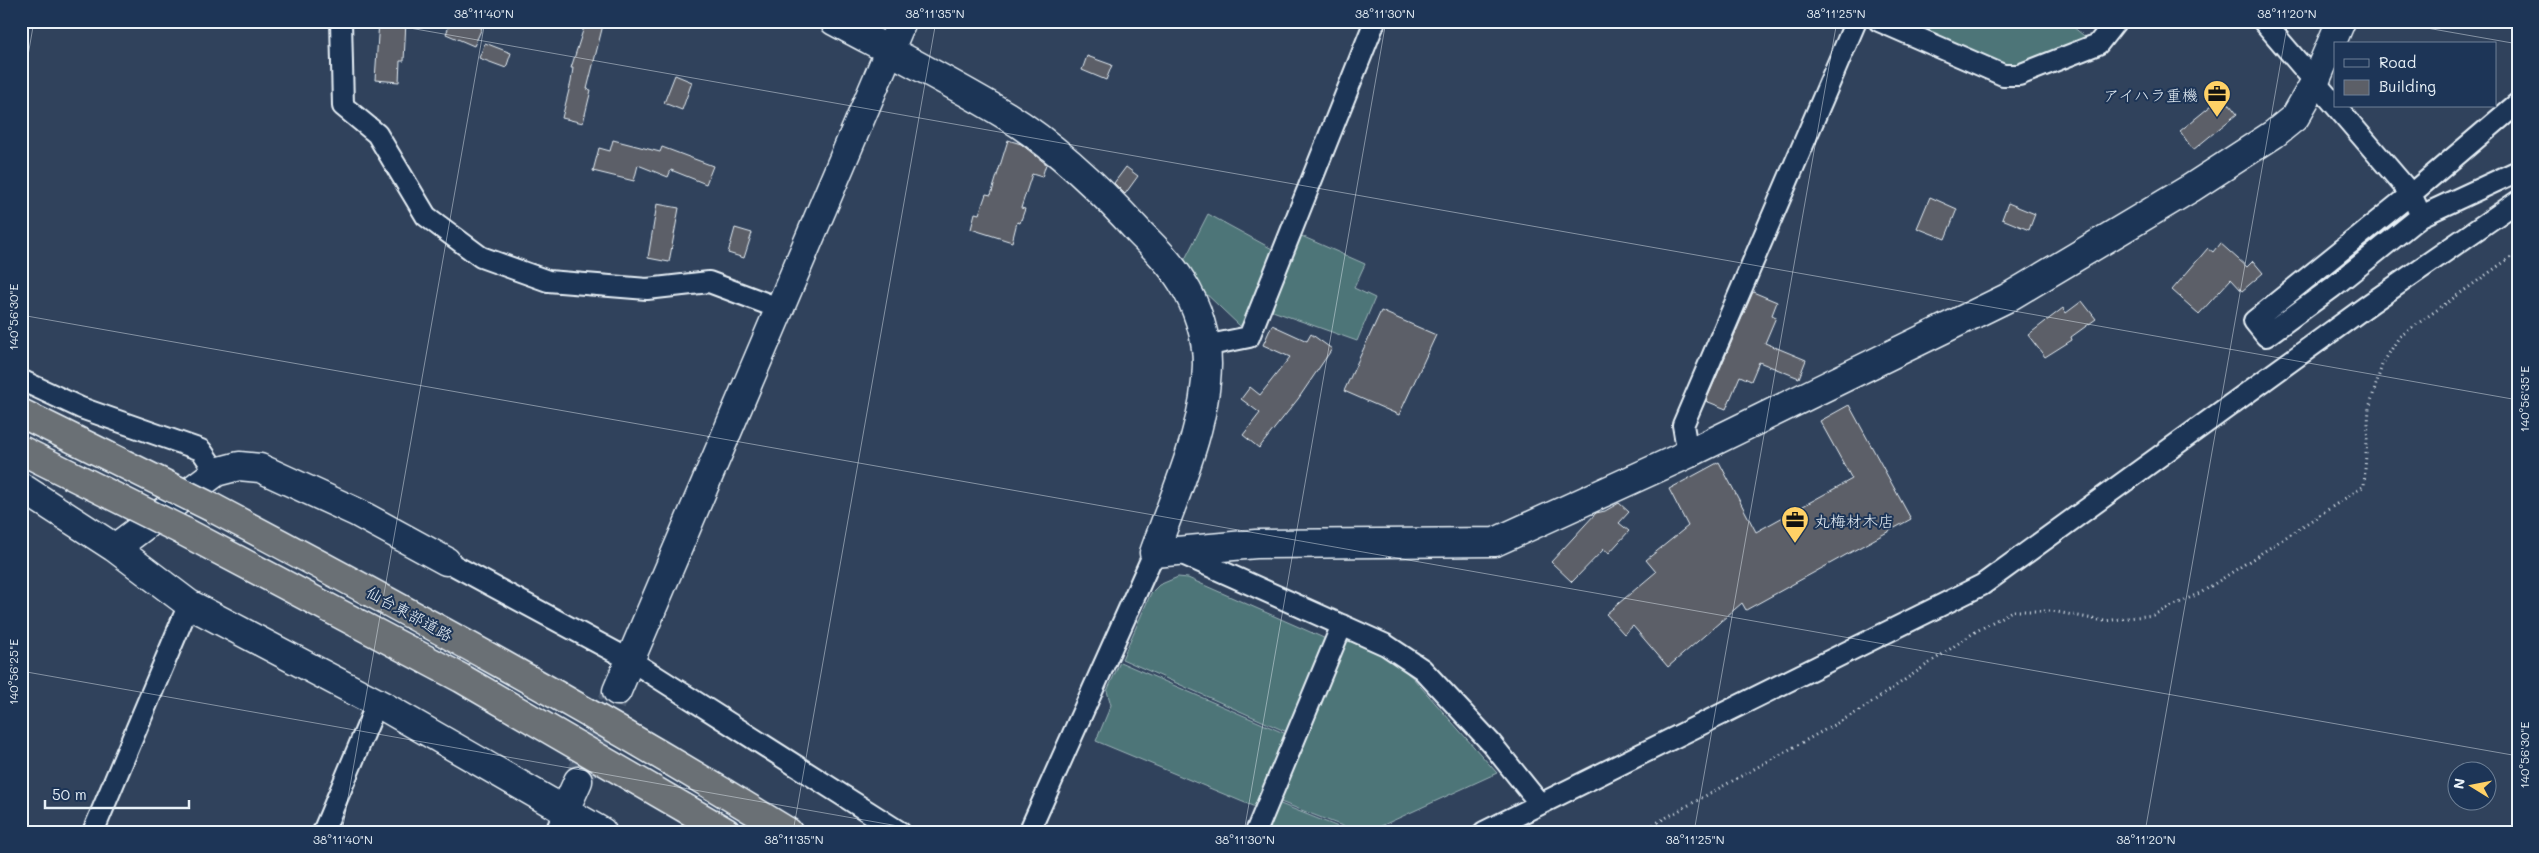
<svg xmlns="http://www.w3.org/2000/svg" width="2539" height="853" font-family="Mali,'Klee One',sans-serif">
  <rect width="100%" height="100%" fill="#30425c"/>
  <filter id="ink" filterUnits="userSpaceOnUse"><feTurbulence type="fractalNoise" baseFrequency=".02" numOctaves="2"/><feDisplacementMap in="SourceGraphic" scale="10" xChannelSelector="R" yChannelSelector="G"/><feConvolveMatrix kernelMatrix="1 2 1 2 8 2 1 2 1" color-interpolation-filters="sRGB"/></filter>
  <g filter="url(#ink)">
    <path fill="#4e7578" stroke="#9bb3b8" d="M1928,21h138l23,19 -80,29 -87,-35z
      M1208,214l66,36 -29,70 -5,6 -40,-38 -16,-27z
      M1297,234l68,30 -11,24 21,10 -18,43 -90,-32z
      M1178,577l10,1 138,61 -39,93 -165,-73 29,-66 8,-8z
      M1350,640l42,20 21,18 84,95 -129,59h-10l-80,-31 66,-156z
      M1120,662l166,72 -31,73 -159,-66 15,-36 -4,-14z
      M1278,803l73,29h-85z"/>
    <path fill="#5c5f67" stroke="#e8f1f8" d="M379,21h27l-2,40h-4l-1,21 -24,-2z
      M451,21h28l-2,5 5,2 -8,18 -28,-12z
      M586,21h18l-17,68 4,1 -8,33 -21,-5 9,-36 2,-14h-2z
      M485,43l26,10 -5,15 -27,-10z
      M1087,56l25,9 -6,15 -24,-10z
      M675,75l17,7 -10,28 -18,-7z
      M2223,96l14,18 -44,36 -13,-19z
      M613,140l47,12 2,-5 51,19 -7,18 -35,-14 -3,7 -30,-12 -4,16 -41,-10 6,-23 11,3z
      M1008,140l13,4 25,20 -4,13 -10,-3 -11,34 4,1 -5,14 -3,-1 -5,20 -41,-13 4,-16 4,1 7,-20 5,1z
      M1126,167l12,9 -13,18 -11,-11z
      M1930,197l27,12 -12,30 -28,-11z
      M2008,203l27,11 -6,16 -27,-11z
      M657,204l22,4 -10,54 -21,-4z
      M735,228l17,5 -8,25 -16,-5z
      M2220,243l27,24 6,-6 10,12 -21,18 -11,-12 -32,35 -27,-24 36,-42 5,4z
      M1753,292l24,10 -5,13 4,2 -11,26 41,17 -7,18 -40,-16 -8,19 -11,-5 -14,33 -20,-8z
      M2082,301l14,18 -25,18 1,3 -27,17 -17,-22 35,-27 3,5z
      M1381,311l55,24 -37,80 -55,-24z
      M1272,325l35,16 4,-7 21,15 -34,50 -39,49 -16,-13 17,-22 -19,-14 9,-12 10,8 30,-38 -27,-12z
      M1849,405l62,114 -165,91 -4,-7 -74,64 -35,-41 -9,8 -18,-20 50,-42 -10,-12 42,-34 -19,-37 50,-27 37,70 96,-53 -32,-58z
      M1619,503l10,9 -10,11 10,8 -20,22 -5,-4 -32,33 -21,-20 45,-49 9,-2z"/>
    <g fill="none" stroke-linecap="round" stroke-linejoin="round">
      <path stroke="#4c5c73" stroke-width="28" stroke-dasharray="28 14" stroke-linecap="butt" d="M578,781l39,-90"/>
      <defs>
        <path id="street" d="M341,21l2,85 34,28 49,82 55,41 67,24 99,8 62,-7 72,27
          M1879,21l124,54h16l79,-31 18,-23
          M2263,21l148,173 10,22 97,-45
          M2421,216l-88,71 -67,49 -12,-15 157,-127 107,-91
          M1205,346l44,-9 126,-316
          M21,380l60,28 120,42 15,22
          M1688,454l-5,-29 173,-404
          M1176,551l210,94 36,24 69,74 49,61
          M446,561l184,99 270,172
          M93,832l96,-228
          M323,832l54,-129
          M556,832l9,-22
          M1029,832l125,-279
          M1256,832l86,-207
          M1484,832l498,-247 389,-282 147,-102"/>
        <path id="secondary" d="M834,21c58,31 117,61 173,95 50,31 94,74 133,117 15,15 31,31 42,49 15,23 25,55 25,82 -1,65 -32,129 -53,189l102,-9 239,-2 193,-88 319,-156 184,-110 83,-54 21,-17 19,-33 27,-63
          M21,487l94,61 74,56 194,102 219,126
          M115,548l101,-76 23,-6 21,2 96,44 90,49
          M617,691l285,-670
          M565,810l13,-29"/>
        <path id="highway" d="M213,508c195,103 388,208 575,324
          M183,531l278,147 265,154"/>
      </defs>
      <use href="#street" stroke="#e8f1f8" stroke-width="24"/>
      <use href="#secondary" stroke="#e8f1f8" stroke-width="31"/>
      <use href="#highway" stroke="#e8f1f8" stroke-width="31"/>
      <path stroke="#e8f1f8" stroke-width="3" stroke-dasharray="1 4" stroke-linecap="butt" d="M1640,832l219,-121 116,-79 37,-21h40l52,10 49,-6 49,-23 162,-106 5,-78 13,-43 17,-28 119,-85"/>
      <use href="#street" stroke="#1d3557" stroke-width="20"/>
      <use href="#secondary" stroke="#1d3557" stroke-width="28"/>
      <use href="#highway" stroke="#6b6f75" stroke-width="28"/>
      <defs>
        <path id="highway-bridge" d="M21,413l192,95
          M21,450l162,81"/>
      </defs>
      <use href="#highway-bridge" stroke="#e8f1f8" stroke-width="31" stroke-linecap="butt"/>
      <use href="#highway-bridge" stroke="#6b6f75" stroke-width="28"/>
    </g>
  </g>
  <path fill="none" stroke="#e8f1f8" stroke-width="1" stroke-opacity="0.45" d="M370,21l2148,379M2387,21l131,23M21,96l13,-75M21,315l2497,441M21,671l911,161M342,832l143,-811M793,832l143,-811M1244,832l142,-811M1694,832l143,-811M2145,832l143,-811"/>
  <defs>
    <symbol id="office-pin" viewBox="-11 -11 22 30"><path d="M0 17L-7.5 6A9.5 9.5 0 1 1 7.5 6Z" fill="#ffd166" stroke="#1d3557"/><path d="M-6-3h4V-5.5h4V-3h4V5H-6ZM-1-4.5V-3h2v-1.5ZM-6 0V1H6V0Z" fill="#111"/></symbol>
  </defs>
  <g fill-rule="evenodd">
    <use href="#office-pin" x="2201" y="78" width="32" height="43"/>
    <use href="#office-pin" x="1779" y="504" width="32" height="43"/>
  </g>
  <g text-anchor="middle" dominant-baseline="central" stroke-width="4" stroke-linejoin="round" paint-order="stroke">
    <g font-size="16" fill="#e8f1f8" stroke="#1d3557" text-anchor="end">
      <text x="2198" y="94">アイハラ重機</text>
      <text x="1814" y="520" text-anchor="start">丸梅材木店</text>
    </g>
    <g font-size="16" fill="#e8f1f8" stroke="#1d3557">
      <text transform="translate(410 613) rotate(29)">仙台東部道路</text>
    </g>
  </g>
  <rect width="2539" height="853" fill="none" stroke="#1d3557" stroke-width="55"/>
  <rect x="2334" y="42" width="162" height="65" fill="#1d3557" stroke="#6e8097"/>
  <rect x="2344" y="59" width="25" height="8" fill="#1d3557" stroke="#6e8097"/>
  <text x="2379" y="68" font-size="15" fill="#e8f1f8">Road</text>
  <rect x="2344" y="80" width="25" height="15" fill="#5c5f67" stroke="#6e8097"/>
  <text x="2379" y="92" font-size="15" fill="#e8f1f8">Building</text>
  <g transform="translate(2472 786) rotate(280)"><circle r="24" fill="#1d3557" stroke="#6e8097"/>
  <path d="M0-4L9 19L0 12L-9 19Z" fill="#ffd166"/>
  <text y="-8" font-size="14" font-weight="bold" text-anchor="middle" fill="#e8f1f8">N</text>
  </g>
  <path d="M45 800v8h144v-8" fill="none" stroke="#e8f1f8" stroke-width="2.5"/>
  <text x="52" y="800" font-size="15" fill="#e8f1f8" stroke="#1d3557" stroke-width="4" paint-order="stroke">50 m</text>
  <rect x="28" y="28" width="2484" height="798" fill="none" stroke="#e8f1f8" stroke-width="2"/>
  <g font-size="12" text-anchor="middle" fill="#e8f1f8">
    <text x="484" y="18">38°11'40"N</text>
    <text x="935" y="18">38°11'35"N</text>
    <text x="1385" y="18">38°11'30"N</text>
    <text x="1836" y="18">38°11'25"N</text>
    <text x="2287" y="18">38°11'20"N</text>
    <text transform="translate(14 317) rotate(-90)" y="4">140°56'30"E</text>
    <text transform="translate(2525 399) rotate(-90)" y="4">140°56'35"E</text>
    <text transform="translate(14 672) rotate(-90)" y="4">140°56'25"E</text>
    <text transform="translate(2525 755) rotate(-90)" y="4">140°56'30"E</text>
    <text x="343" y="844">38°11'40"N</text>
    <text x="794" y="844">38°11'35"N</text>
    <text x="1245" y="844">38°11'30"N</text>
    <text x="1695" y="844">38°11'25"N</text>
    <text x="2146" y="844">38°11'20"N</text>
  </g>
</svg>
